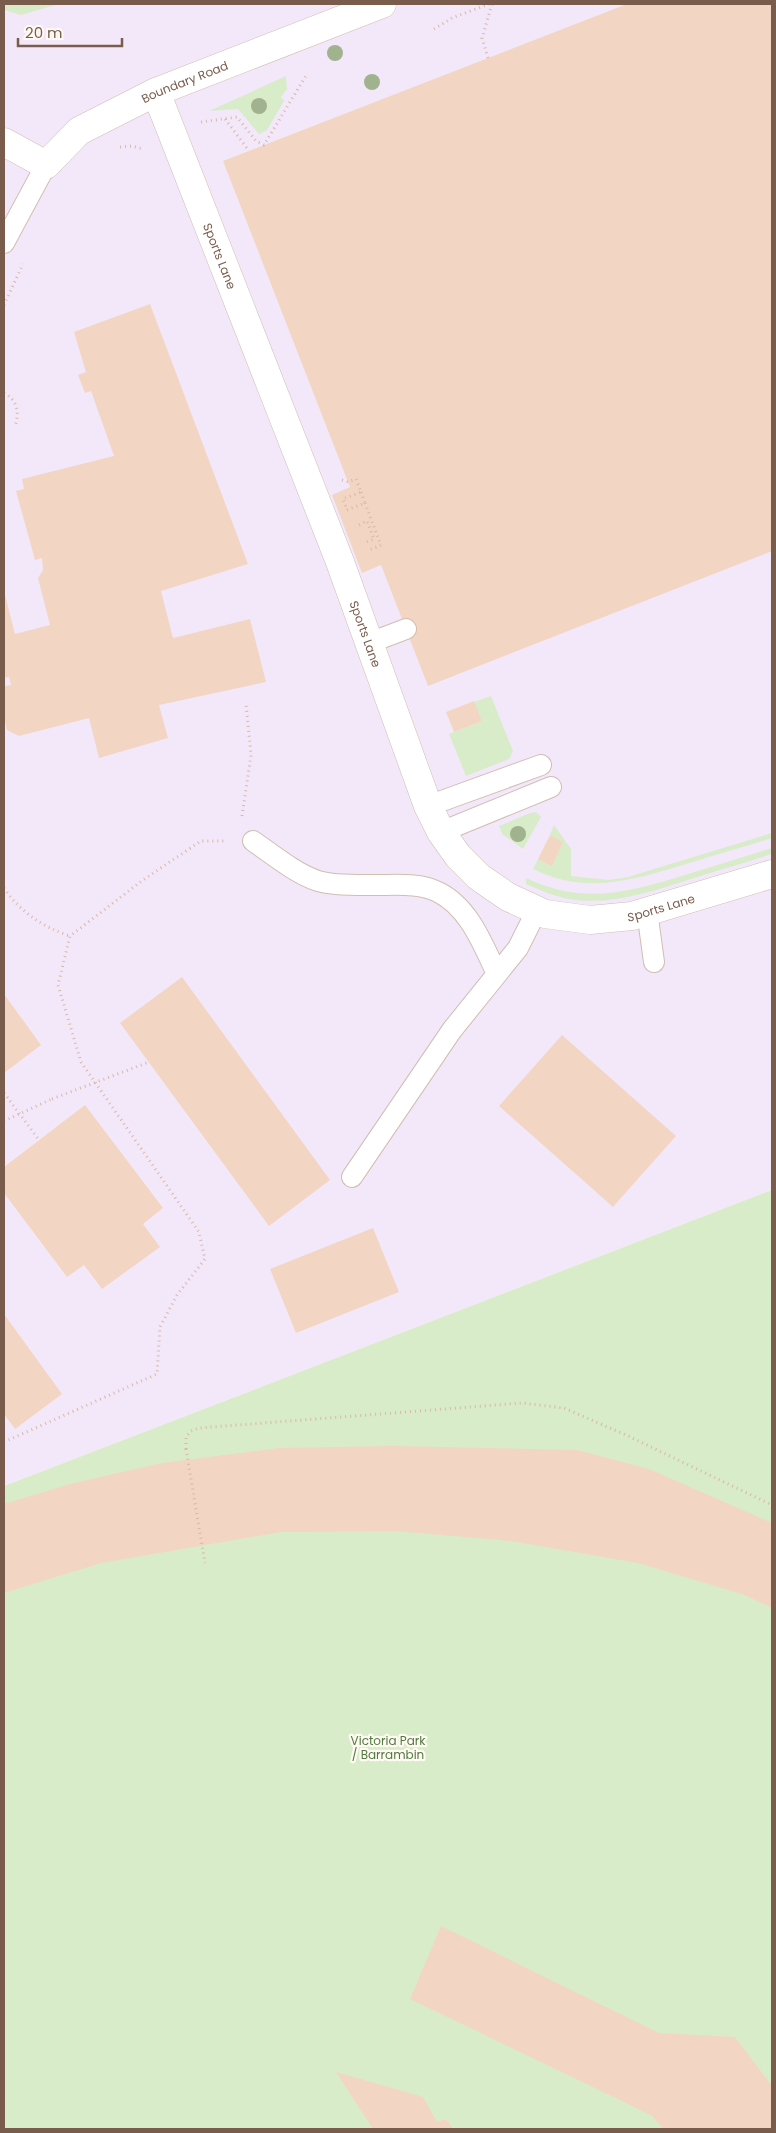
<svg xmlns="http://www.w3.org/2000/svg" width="776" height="2133" font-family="Poppins,sans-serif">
  <rect width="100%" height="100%" fill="#fdf6ec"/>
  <path fill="#f3e8fa" d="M4,4h768v1186l-768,296z"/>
  <path fill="#d8ecc9" d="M4,4h55l-38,11 -17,-5z
    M286,76l1,13 -6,8 3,4 -17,29 -8,4 -21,-25 -29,2z
    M491,696l22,55 -4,8 -43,17 -17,-42 33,-13 -8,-19z
    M536,812l5,5 -18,32 -21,-15 -3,-8 31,-13z
    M554,825l17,24v27l38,4 19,-3 144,-44v5c-25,8 -51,15 -76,23 -57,17 -107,36 -163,8l5,-10 14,6 11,-23 -13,-7z
    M772,848v6c-28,9 -56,17 -84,26 -38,12 -78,26 -119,19 -16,-3 -29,-9 -43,-15v-6c57,27 101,15 159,-3 29,-9 58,-18 87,-27z
    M772,1190v939h-768v-643z"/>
  <path fill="#f3d5c3" d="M627,4h145v547l-344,135 -47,-121 -19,8 -30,-78 18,-8 -127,-326z
    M150,304l98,260 -87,27 12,47 77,-19 16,63 -107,23 9,33 -69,20 -10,-40 -70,18 -12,-6 -3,-14v-30l7,-1 -2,-8 -5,1v-87l11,43 35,-9 -12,-47 5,-8 -1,-12 -7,2 -19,-69 8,-2 -2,-10 92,-23 -23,-65 -6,2 -7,-18 8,-3 -12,-40z
    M474,701l8,20 -28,11 -8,-20z
    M550,835l13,7 -11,24 -14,-7z
    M182,977l148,203 -61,46 -149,-203z
    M4,994l37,51 -37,28z
    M562,1035l114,101 -63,71 -114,-101z
    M85,1105l78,103 -20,16 17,23 -58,42 -18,-24 -17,12 -63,-84v-26z
    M373,1228l26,64 -103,41 -26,-64z
    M4,1314l58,80 -47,35 -11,-15z
    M394,1446l183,4 72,19 123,54v85l-27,-13 -107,-32 -127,-22 -115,-10 -115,1 -180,31 -97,30v-89l66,-20 92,-21 117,-15z
    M441,1926l218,107 76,4 37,49v43h-108l-13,-14 -241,-116z
    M336,2072l87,25 14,25 9,-3 7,10h-80z"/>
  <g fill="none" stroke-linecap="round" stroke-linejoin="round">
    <defs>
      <path id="lane" d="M4,243l42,-78
        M369,643l37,-14
        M428,806l113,-41
        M441,832l110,-45
        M253,841c19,13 43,33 65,40 16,5 43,4 60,4 19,0 43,-2 60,7 31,15 45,53 59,82
        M647,911l7,51
        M352,1177l100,-147 66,-82 19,-38"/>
      <g id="street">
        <path id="s1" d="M156,92l184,470 88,244 13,26 17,24 21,21 29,20 37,17 45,6 42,-4 140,-42"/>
        <path id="s2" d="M4,142l42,23 33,-34 77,-39 226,-88"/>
      </g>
    </defs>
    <use href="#lane" stroke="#d1beb0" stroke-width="22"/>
    <use href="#street" stroke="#d1beb0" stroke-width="29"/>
    <path stroke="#d9b8a5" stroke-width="3" stroke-dasharray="1 4" stroke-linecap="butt" d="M434,29l18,-11 37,-14
      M488,58l-6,-20 10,-34
      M225,119l24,32
      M201,122l36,-5 19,24 8,4 43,-71
      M120,147l12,-1 11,3
      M4,305l19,-41
      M4,393c13,7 16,19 11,33
      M342,480l6,2 8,-3 5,13
      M361,492l4,11 -18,7 -4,-11z
      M365,503l16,42 -12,5
      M359,525l8,-4 7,18 -8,3
      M242,816l9,-61 -5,-51
      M4,888c16,24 39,39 66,48
      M4,1093l35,47
      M4,1121l48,-22
      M4,1442l153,-68 3,-47 17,-32 28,-36 -6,-27 -118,-170 -23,-77 12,-49 73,-56 58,-39h26
      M186,1449v-12l5,-6 8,-3 323,-25 42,5 64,28 144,69"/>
    <use href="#lane" stroke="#fff" stroke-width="20"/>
    <use href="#street" stroke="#fff" stroke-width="28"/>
    <path stroke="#d9b8a5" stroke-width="3" stroke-dasharray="1 4" stroke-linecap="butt" d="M52,1099l97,-37
      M186,1449l19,114"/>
  </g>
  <g fill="#a0b28e">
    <circle cx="335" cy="53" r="8"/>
    <circle cx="372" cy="82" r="8"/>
    <circle cx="259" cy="106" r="8"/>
    <circle cx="518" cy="834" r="8"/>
  </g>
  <g text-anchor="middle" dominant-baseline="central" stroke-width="4.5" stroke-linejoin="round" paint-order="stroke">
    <g font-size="12" fill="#7a5c4d" stroke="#fffaf3">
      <text stroke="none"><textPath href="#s2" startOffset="212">Boundary Road</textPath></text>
      <text stroke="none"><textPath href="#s1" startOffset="176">Sports Lane</textPath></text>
      <text stroke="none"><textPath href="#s1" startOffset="581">Sports Lane</textPath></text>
      <text stroke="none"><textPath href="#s1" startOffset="1046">Sports Lane</textPath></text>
    </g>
    <g font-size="12" fill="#537a41" stroke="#fffaf3">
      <text x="388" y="1740">Victoria Park<tspan x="388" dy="14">/ Barrambin</tspan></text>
    </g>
  </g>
  <rect width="776" height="2133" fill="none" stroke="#7a5c4d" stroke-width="10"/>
  <path d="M18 38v8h104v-8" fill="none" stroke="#7a5c4d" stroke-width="2.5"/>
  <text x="25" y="38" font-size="15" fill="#7a5c4d" stroke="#fffaf3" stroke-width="4" paint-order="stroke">20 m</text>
</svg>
